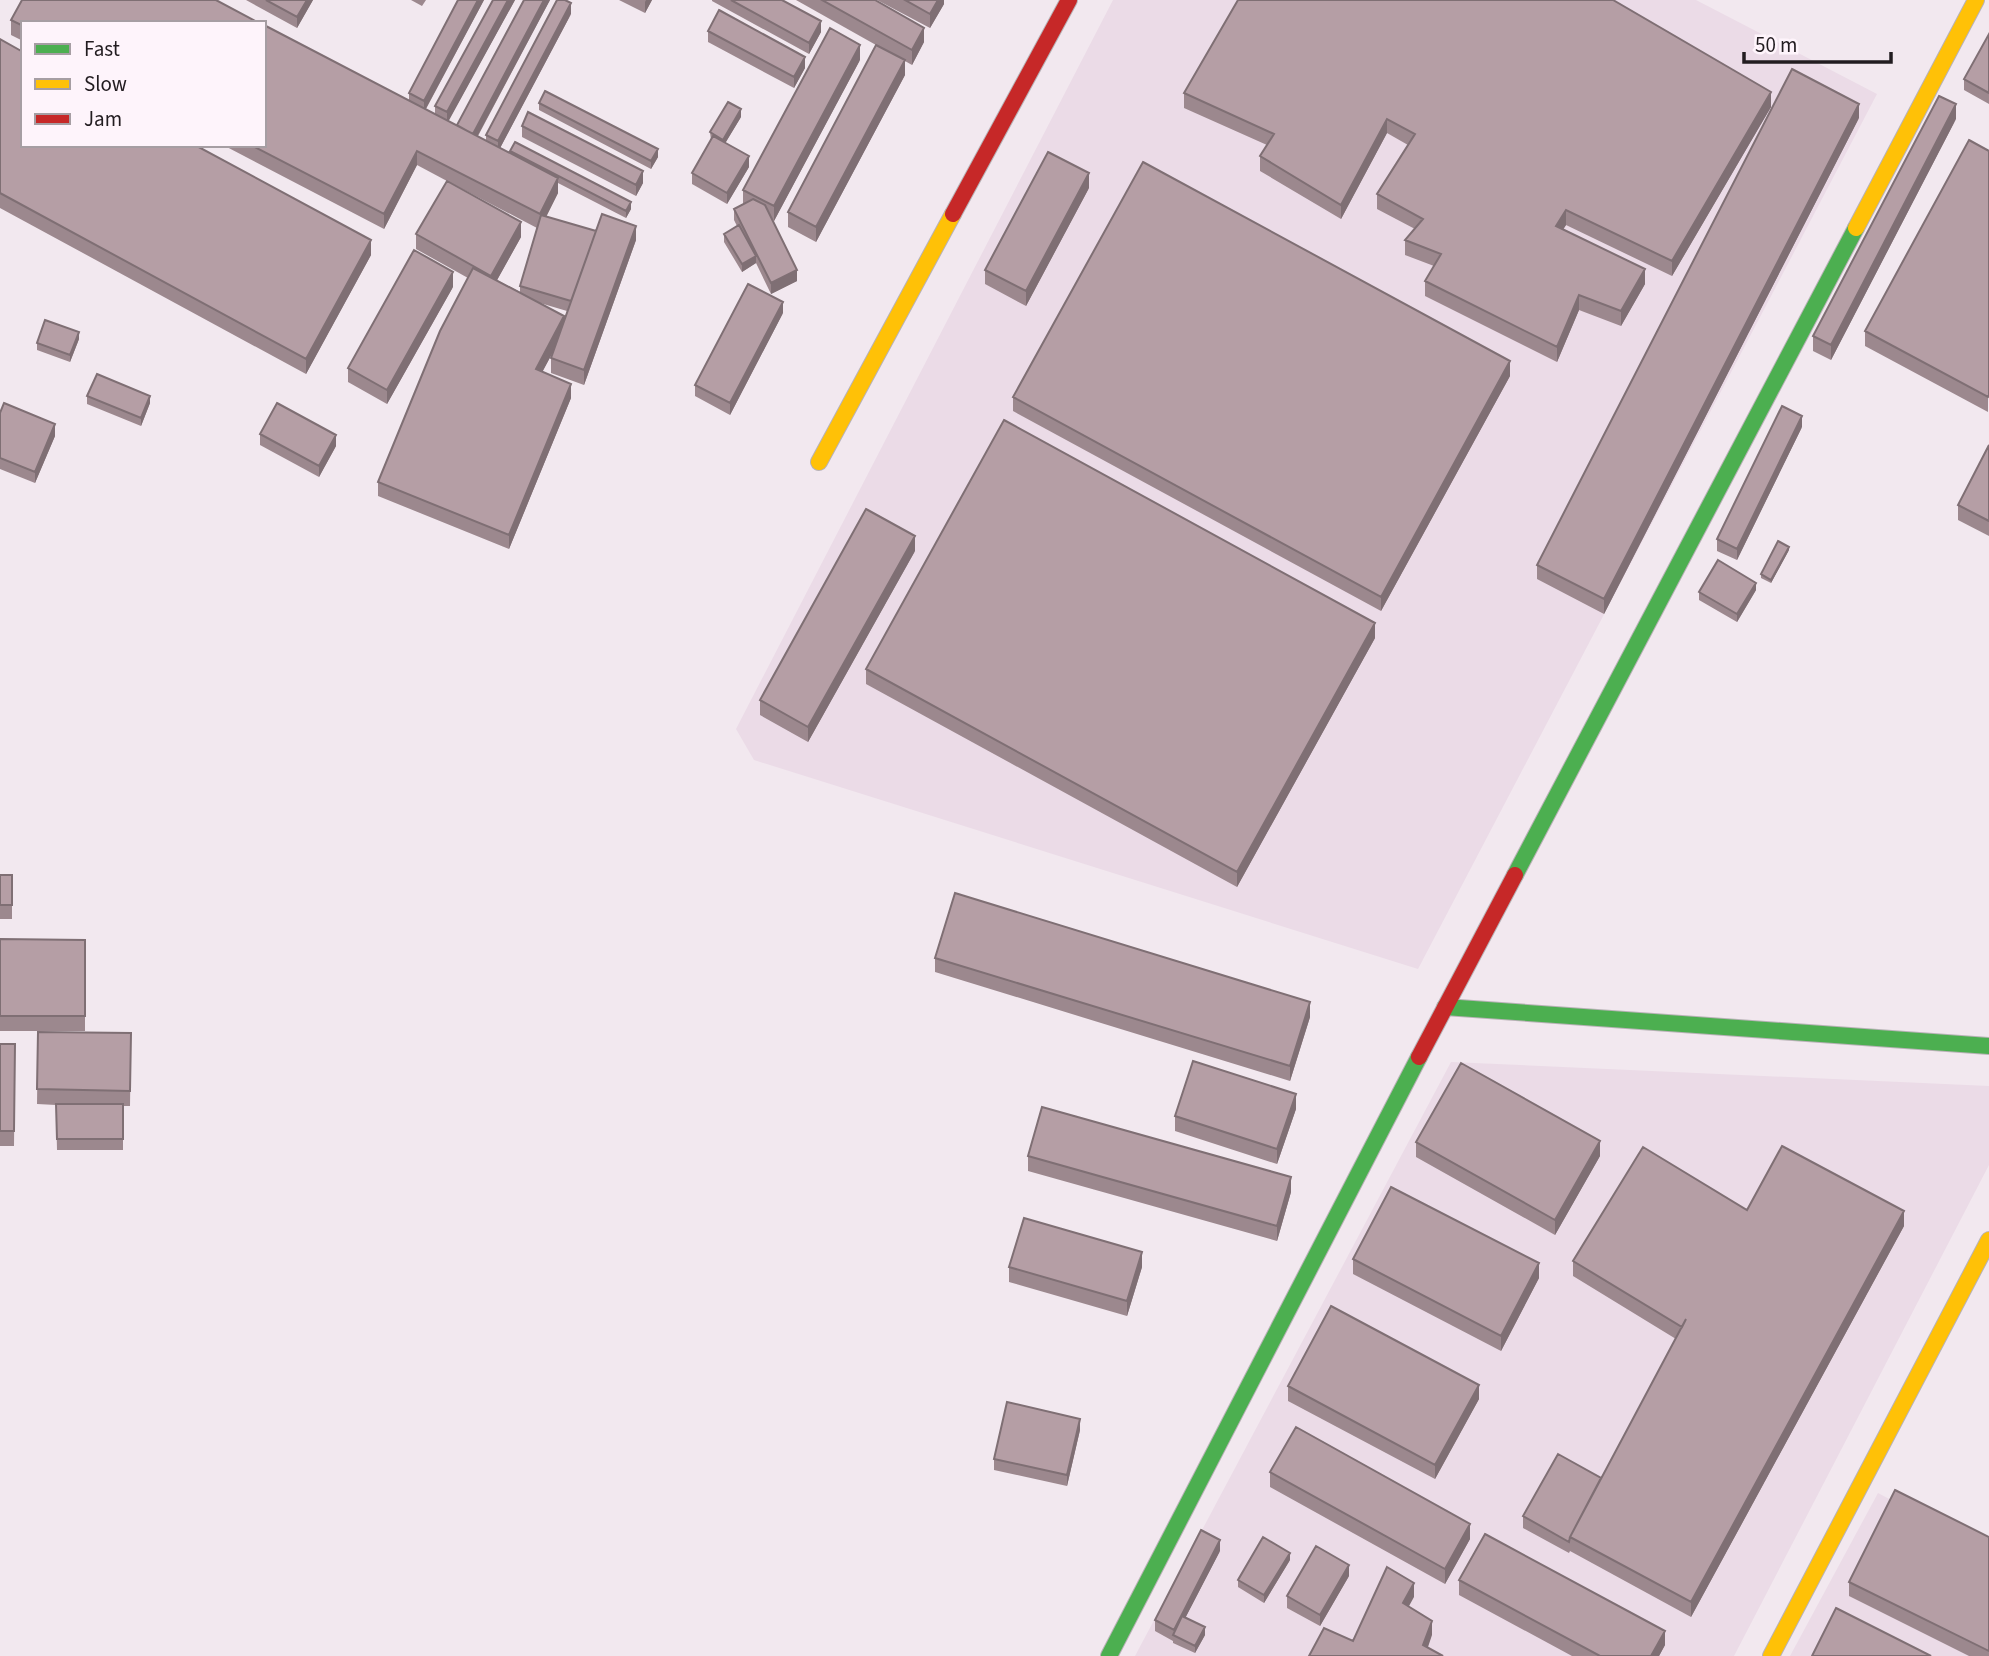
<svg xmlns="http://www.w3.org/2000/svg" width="1989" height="1656" font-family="'Source Sans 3',sans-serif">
  <rect width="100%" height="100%" fill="#f2e8ef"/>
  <path fill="#ebdbe7" d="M1113,0h583l181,94 -459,875 -664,-209 -18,-31z
    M1451,1062l538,24v79l-255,491h-599z
    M1878,1493l111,59v104h-199z"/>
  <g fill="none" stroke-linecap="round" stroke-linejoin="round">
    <defs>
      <path id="fast" d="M1515,875l341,-647
        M1445,1007l544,39
        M1109,1656l310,-599"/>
      <path id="slow" d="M1856,228l120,-228
        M819,462l134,-248
        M1771,1656l218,-416"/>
      <path id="jam" d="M953,214l116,-214
        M1419,1057l96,-182"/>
    </defs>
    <use href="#fast" stroke="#b8b2b6" stroke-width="18"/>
    <use href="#slow" stroke="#b8b2b6" stroke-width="18"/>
    <use href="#jam" stroke="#b8b2b6" stroke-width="18"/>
    <use href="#fast" stroke="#4caf50" stroke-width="16"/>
    <use href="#slow" stroke="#ffc107" stroke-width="16"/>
    <use href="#jam" stroke="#c62828" stroke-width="16"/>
  </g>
  <path fill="#9c888e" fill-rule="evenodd" d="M246,0h67l-16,28z
    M411,0h15l-4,6z
    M458,0h26l-58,109 9,5v-8l58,-106h22l-67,121 9,4 67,-125h26l-72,136 8,5v-6l85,-121 -71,134 10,5v-2l121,58 -5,9 -68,-35v10l-12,24 50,14 40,9 -52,145 -33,-12v-15l2,-6 -11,20 29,26 -62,151 -131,-53v-14l90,-204 -52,-29v-15l31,-53 -30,-16 -33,64 -161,-84h41l145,-44v-8zM449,182l88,46 -17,58v6l-23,-12 24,-43zM540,303l27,8 -3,9z
    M619,0h33l-7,13z
    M712,0h70l39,32 -12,22 -97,-53z
    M796,0h79l49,42 -12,23 -7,-4v14l-89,167 -28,-15v-15l88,-167z
    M877,0h67v4l-14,24z
    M11,20l12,3v18l-12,-6z
    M708,31l97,37 -11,20 -86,-46z
    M1989,34v70l-25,-14v-11z
    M0,39l371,216 -65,119 -306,-166z
    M860,60l-86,161 -2,-1 25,61 -26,13 -15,-31 -14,9 -18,-30v-8l13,-8 -3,-6v-11l9,-5v-14z
    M1184,93l587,14 -99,169 -106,-51 -3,4 82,55 -24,42 -42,-16 -22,52 -132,-66v-15l9,-15 -29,-11v-15l10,-11 -38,-20v-15l31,-49 -21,-12 -46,86 -81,-48v-15l7,-11 -83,-37z
    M539,103l119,54 -7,12 -112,-59z
    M741,117l-16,26 24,24 -22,37 -35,-20v-11l19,-33 -1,-8z
    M1859,118l-255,496 -67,-35v-14z
    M1956,119l-125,241 -18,-9v-15z
    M522,126l121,57 -7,13 -114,-59z
    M1989,151l-1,261 -123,-66v-15z
    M1089,188l-63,118 -41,-22v-14z
    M453,287l-66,117 -39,-22v-14z
    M783,313l-53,102 -35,-19v-11z
    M79,339l-9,23 -33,-12v-7z
    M1510,376l-129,235 -368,-200v-14z
    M87,396l63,7 -9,23 -54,-22z
    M0,413l55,23 -20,47 -35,-14z
    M1802,427l-65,133 -20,-9v-12z
    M260,434l76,12 -17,31 -59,-32z
    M1989,445v91l-31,-16v-15z
    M1789,550l-18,33 -10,-5v-4z
    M915,551l-107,191 -48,-27v-15z
    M1756,590l-19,32 -38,-22v-8z
    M1375,638l-138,249 -371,-203v-15z
    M0,875h12v44h-12z
    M0,939l85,1v91h-85z
    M935,958l375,59 -20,64 -355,-109z
    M38,1032l93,1 -1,73h-7v44h-66l-1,-45 -19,-1z
    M0,1044h15l-1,102h-14z
    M1296,1109l-19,55 -102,-33v-15z
    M1416,1142l184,14 -45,79 -139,-78z
    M1028,1156l263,36 -14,49 -249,-70z
    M1747,1210l157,16 -213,391 -121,-66 -1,2 -46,-25v-12l78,-38 75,-139 -103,-63v-15z
    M1353,1259l186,19 -38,73 -148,-77z
    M1009,1267h133l-15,49 -118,-34z
    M1288,1386l191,13 -44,80 -147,-78z
    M1080,1430l-13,56 -73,-16v-11z
    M1270,1472l200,67 -25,45 -175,-97z
    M1989,1537v119h-20l-120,-60v-14z
    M1220,1551l-35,67 20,17 -10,18 -22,-10v-2l-18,-10v-11z
    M1290,1560l-26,43 -26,-16v-7z
    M1349,1576l-29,50 -33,-18v-12z
    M1459,1580l206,65 -6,11h-87l-113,-61z"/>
  <path fill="#7f6f74" d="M307,0h6l-16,28v-11z
    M478,0h6l-60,112v-11z
    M508,0h7l-68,124v-12z
    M544,0h6l-79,148v-11z
    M646,0h6l-7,13v-11z
    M938,0h6v4l-14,24v-14z
    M571,3v11l-73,138v-11z
    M821,21v11l-12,22v-11z
    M924,28v14l-12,23v-15z
    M860,45v15l-86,161v-15z
    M805,57v11l-11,20v-11z
    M905,60v15l-89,167v-15z
    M1771,92v15l-99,169v-15z
    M1859,104v14l-255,496v-15z
    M1956,104v15l-125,241v-15z
    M741,109v8l-18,30v-7z
    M1387,119v14l-46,86v-14z
    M658,149v8l-7,12v-8z
    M417,151v14l-33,64v-15z
    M749,156v11l-22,37v-11z
    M643,171v12l-7,13v-11z
    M1089,173v15l-63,118v-15z
    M558,178v15l-18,36v-15z
    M631,202v7l-5,9v-7z
    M1566,210v15l-10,16v-15z
    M521,222v15l-30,54v-15z
    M636,226v14l-52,145v-15z
    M371,240v15l-65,119v-15z
    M756,256v7l-14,9v-8z
    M1645,269v15l-24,42v-15z
    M797,270v11l-26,13v-11z
    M453,272v15l-66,117v-14z
    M1579,295v15l-22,52v-15z
    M783,302v11l-53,102v-12z
    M564,316v15l-28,53v-15z
    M79,332v7l-9,23v-7z
    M1510,361v15l-129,235v-14z
    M571,384v14l-62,151v-14z
    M150,396v7l-9,23v-8z
    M1802,416v11l-65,133v-11z
    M55,424v12l-20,47v-11z
    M336,435v11l-17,31v-11z
    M915,536v15l-107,191v-15z
    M1789,547v3l-18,33v-3z
    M1756,583v7l-19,32v-8z
    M1375,623v15l-138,249v-15z
    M1310,1002v15l-20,64v-15z
    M1296,1094v15l-19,55v-15z
    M1600,1141v15l-45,79v-15z
    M1291,1177v15l-14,49v-15z
    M1904,1211v15l-213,391v-15z
    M1142,1252v15l-15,49v-15z
    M1539,1263v15l-38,73v-15z
    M1479,1385v14l-44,80v-14z
    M1080,1419v11l-13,56v-11z
    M1470,1524v15l-25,45v-15z
    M1220,1540v11l-44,85 -2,-1v-5z
    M1290,1553v7l-26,43v-8z
    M1349,1565v11l-29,50v-11z
    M1414,1583v14l-11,20v-14z
    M1432,1621v14l-7,21 -2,-11z
    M1205,1627v8l-10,18v-7z
    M1665,1631v14l-6,11h-8z"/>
  <path fill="#b59ea5" stroke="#7f6f74" stroke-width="2" d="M22,0h194l43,23h-236v3l-12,-6z
    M266,0h41l-10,17z
    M458,0h20l-54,101 -15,-8z
    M493,0h15l-61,112 -12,-6z
    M524,0h20l-71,134 -16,-9z
    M557,0h8l6,3 -73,138 -12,-6z
    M731,0h51l39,21 -12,22z
    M822,0h53l49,28 -12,22z
    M905,0h33l-8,14z
    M1238,0h375l158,92 -99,169 -106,-51 -10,16 89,43 -24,42 -42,-16 -22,52 -132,-66 16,-27 -36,-14 18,-21 -46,-25 38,-60 -28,-15 -46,86 -81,-49 14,-22 -90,-41z
    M719,10l86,47 -11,20 -86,-46z
    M264,25l294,153 -18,36 -123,-63 -33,63 -133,-69h13z
    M830,28l30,17 -86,161 -31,-16z
    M1989,34v59l-25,-14z
    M0,39l23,13v93h172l176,95 -65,119 -306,-166z
    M876,45l29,15 -89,167 -28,-15z
    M1792,69l67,35 -255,495 -67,-34z
    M545,91l113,58 -7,12 -112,-58z
    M1939,96l17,8 -125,241 -18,-9z
    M728,102l13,7 -18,31 -13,-8z
    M528,112l115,59 -7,14 -114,-59z
    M713,136l36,20 -22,37 -35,-20z
    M1969,140l20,11v244l-1,2 -123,-66z
    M515,142l116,60 -5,9 -116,-60z
    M1048,152l41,21 -63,118 -41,-21z
    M1143,162l367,199 -129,236 -368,-200z
    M447,181l74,41 -30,54 -75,-42z
    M753,199l12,6 32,65 -26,13 -37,-74z
    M602,214l34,12 -52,144 -33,-12z
    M541,215l55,16 -25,70 -51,-15z
    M739,225l17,31 -14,8 -18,-30z
    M414,250l39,22 -66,118 -39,-22z
    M473,268l91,48 -28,53 35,15 -62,151 -131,-53 62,-151z
    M748,284l35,18 -53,101 -35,-18z
    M45,320l34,12 -9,23 -33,-12z
    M97,374l53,22 -9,22 -54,-22z
    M4,403l51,21 -20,48 -35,-14v-45z
    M277,403l59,32 -17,31 -59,-32z
    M1782,406l20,10 -65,133 -20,-10z
    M1004,420l371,203 -138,249 -371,-203z
    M1989,445v76l-31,-16z
    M866,509l49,27 -107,191 -48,-27z
    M1778,541l11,6 -18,33 -10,-6z
    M1718,560l38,23 -19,31 -38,-22z
    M0,875h12v30h-12z
    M955,893l355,109 -20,64 -355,-108z
    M0,939l85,1v76h-85z
    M38,1032l93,1 -1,58 -93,-2z
    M0,1044h15l-1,87h-14z
    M1193,1061l103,33 -19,55 -102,-33z
    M1461,1063l139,78 -45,79 -139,-78z
    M56,1104h67v35h-66z
    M1042,1107l249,70 -14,49 -249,-70z
    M1782,1146l122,65 -213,391 -121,-65 116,-218 -4,8 -109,-66 70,-114 104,63z
    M1391,1187l148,76 -38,73 -148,-77z
    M1024,1218l118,34 -15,49 -118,-34z
    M1331,1306l148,79 -44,80 -147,-79z
    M1007,1402l73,17 -13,56 -73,-16z
    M1296,1427l174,97 -25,45 -175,-97z
    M1558,1454l43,24 -31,59 -1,5 -46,-26z
    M1895,1490l94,47v114l-140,-69z
    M1201,1530l19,10 -46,90 -19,-10z
    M1485,1534l180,97 -14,25h-51l-141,-76z
    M1263,1537l27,16 -26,42 -26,-15z
    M1316,1546l33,19 -29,50 -33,-19z
    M1387,1567l27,16 -11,20 29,18 -9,24 20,11h-134l15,-28 29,13z
    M1836,1608l95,48h-119z
    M1182,1616l23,11 -10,19 -22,-11z"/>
  <rect x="21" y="21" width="245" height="126" fill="#fef4fb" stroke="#a69ea3" stroke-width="2"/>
  <rect x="35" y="44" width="35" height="10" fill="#4caf50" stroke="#a69ea3" stroke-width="2"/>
  <text x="84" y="56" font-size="21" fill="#221c20">Fast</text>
  <rect x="35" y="79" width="35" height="10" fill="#ffc107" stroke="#a69ea3" stroke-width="2"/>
  <text x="84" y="91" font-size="21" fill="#221c20">Slow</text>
  <rect x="35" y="114" width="35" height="10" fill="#c62828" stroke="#a69ea3" stroke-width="2"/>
  <text x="84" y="126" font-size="21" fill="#221c20">Jam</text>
  <path d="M1744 52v10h147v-10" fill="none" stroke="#221c20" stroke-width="3.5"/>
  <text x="1755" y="52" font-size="21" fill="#221c20" stroke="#fef4fb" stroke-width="5" paint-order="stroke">50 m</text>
</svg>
